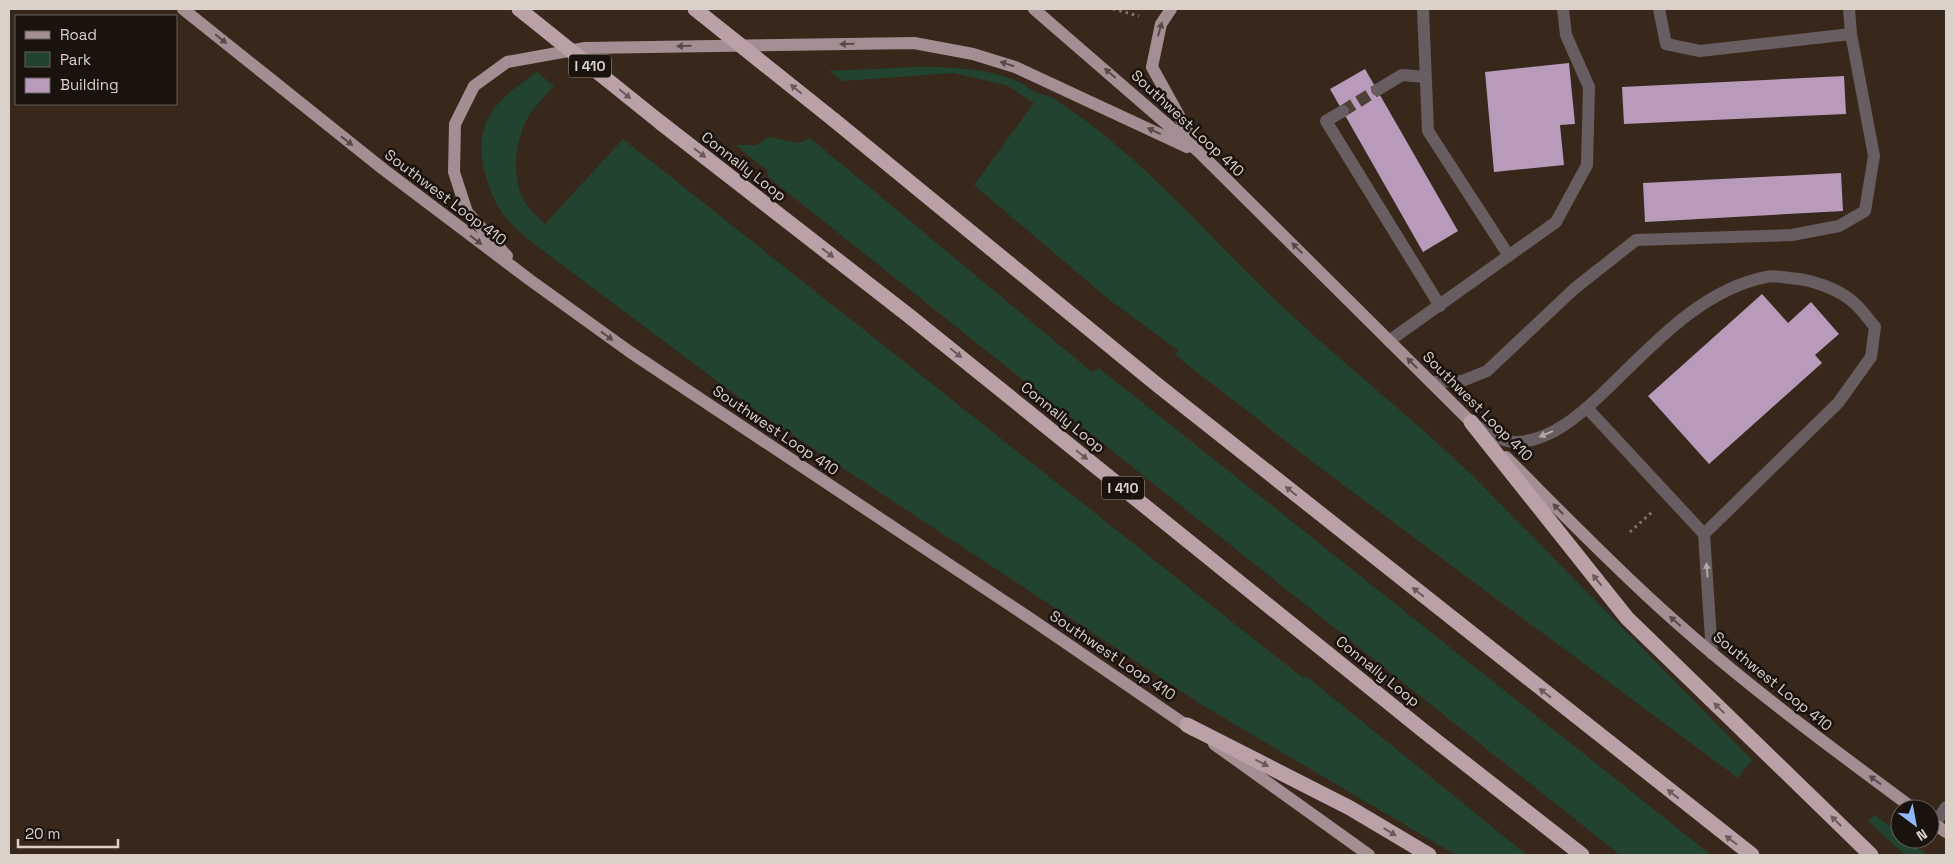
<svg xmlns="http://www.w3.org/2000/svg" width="1955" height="864" font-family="'Space Grotesk',sans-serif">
  <rect width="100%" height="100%" fill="#38281c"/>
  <path fill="#224330" d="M917,67c35,0 68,1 100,14 8,4 15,10 23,13 5,2 10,2 14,5 81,51 145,127 213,193 67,65 142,122 209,187l276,281 -14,18 -415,-308 -148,-115 3,-5 -66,-48 -138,-117 60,-82 -28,-18 -53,-12 -110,8 -14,-10z
    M537,72l17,14c-10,11 -20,21 -27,33 -13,24 -16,62 -1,85 5,7 13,14 19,20l78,-85 680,539 3,-2 221,179h-71l-254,-150 -441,-291 -231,-173c-9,-8 -20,-17 -27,-27 -15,-22 -28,-61 -18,-88 9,-25 32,-40 52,-54z
    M769,137l30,6 11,-5 282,234 7,-4 612,487h-91l-852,-678 -1,-7 -32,-25h21z
    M1875,815l25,19v5h6l21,16h-22l-37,-34z"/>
  <path fill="#b89aba" d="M1569,63l6,61 -15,1 4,40 -70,7 -9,-100z
    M1365,69l93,162 -35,21 -93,-163z
    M1844,76l2,38 -222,10 -2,-37z
    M1841,173l2,38 -198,11 -2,-39z
    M1762,294l26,29 23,-21 28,32 -24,21 7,8 -113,101 -61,-68z"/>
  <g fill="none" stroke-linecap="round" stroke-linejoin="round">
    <path stroke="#504136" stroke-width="12" stroke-dasharray="12 6" stroke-linecap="butt" d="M1343,111l34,-21"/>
    <path stroke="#84766c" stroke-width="3" stroke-dasharray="2.5 4" stroke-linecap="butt" d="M1113,9l26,7
      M1630,532l22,-20"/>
    <path stroke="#685d60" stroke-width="12" d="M1423,9l5,122 81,125
      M1659,9l7,35 34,7 151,-17
      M1377,90l25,-15 23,2
      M1343,111l-17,10 114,185
      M1389,341l167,-119 31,-57 2,-78 -23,-52 -3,-26
      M1431,382l31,-1 25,-10 87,-82 62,-49 156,-5 47,-9 26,-15 9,-55 -23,-122 -2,-25
      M1587,408l117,126 8,120
      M1475,425c13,7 27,18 42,17 34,-1 64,-28 87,-50 47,-45 96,-102 162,-115 7,-2 16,0 23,1 21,1 47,10 63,23 9,7 16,18 23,26l-4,30 -33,46 -134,131
      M1935,824l11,-17"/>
    <path stroke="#a38e93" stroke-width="12" d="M183,9l200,160 147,111 100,72 401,267 162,111
      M1034,9l165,143 279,277
      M1171,9l-10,15 -9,43 42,76
      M507,256l-40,-44 -13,-40 1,-48 19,-38 33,-24 78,-14 329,-5 59,11 42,13 172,80
      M1506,457c53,53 106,108 162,158 78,70 162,132 246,194
      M1214,744l155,111
      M1930,821l16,11"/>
    <path stroke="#baa1a7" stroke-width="15" d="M834,120l321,263 597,472
      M661,123l247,192 517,417 157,123
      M1471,422l156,196 244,237
      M1187,725l163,83 79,47"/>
    <path stroke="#baa1a7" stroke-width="15" d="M519,9l142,114
      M695,9l139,111"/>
  </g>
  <defs><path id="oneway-solid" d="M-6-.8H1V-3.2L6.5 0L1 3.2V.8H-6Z" transform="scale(1.25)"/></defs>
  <g fill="#584a49">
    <use href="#oneway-solid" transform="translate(1160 29) rotate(-74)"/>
    <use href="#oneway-solid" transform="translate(221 39) rotate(39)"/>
    <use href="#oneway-solid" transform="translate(847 44) rotate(179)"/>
    <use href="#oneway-solid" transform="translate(684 46) rotate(179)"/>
    <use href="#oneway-solid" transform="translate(1007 64) rotate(-163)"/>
    <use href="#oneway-solid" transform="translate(1110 73) rotate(-139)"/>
    <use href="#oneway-solid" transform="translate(1154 131) rotate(-155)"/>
    <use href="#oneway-solid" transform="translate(347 141) rotate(38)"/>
    <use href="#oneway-solid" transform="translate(476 240) rotate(37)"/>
    <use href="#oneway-solid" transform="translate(1297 248) rotate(-136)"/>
    <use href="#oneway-solid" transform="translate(607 336) rotate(36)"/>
    <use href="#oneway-solid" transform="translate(1412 363) rotate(-135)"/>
    <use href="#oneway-solid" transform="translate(1558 509) rotate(-135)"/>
    <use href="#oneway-solid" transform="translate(1675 621) rotate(-139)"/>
    <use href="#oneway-solid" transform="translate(1875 780) rotate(-144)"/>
  </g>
  <g fill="#6a5a5a">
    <use href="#oneway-solid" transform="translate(796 89) rotate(-141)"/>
    <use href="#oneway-solid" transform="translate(625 94) rotate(39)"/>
    <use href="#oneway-solid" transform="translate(700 153) rotate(38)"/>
    <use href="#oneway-solid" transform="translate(828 253) rotate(38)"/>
    <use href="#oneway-solid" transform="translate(956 353) rotate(39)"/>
    <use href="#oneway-solid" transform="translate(1082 455) rotate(39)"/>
    <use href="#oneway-solid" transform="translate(1291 491) rotate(-141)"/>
    <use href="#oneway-solid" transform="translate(1597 580) rotate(-129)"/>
    <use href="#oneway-solid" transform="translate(1418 592) rotate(-141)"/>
    <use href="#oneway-solid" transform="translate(1545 693) rotate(-142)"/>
    <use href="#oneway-solid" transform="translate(1719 708) rotate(-136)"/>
    <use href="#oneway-solid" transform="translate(1262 763) rotate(27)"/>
    <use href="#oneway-solid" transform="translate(1673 794) rotate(-142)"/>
    <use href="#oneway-solid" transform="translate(1836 821) rotate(-136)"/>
    <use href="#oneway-solid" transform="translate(1390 832) rotate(31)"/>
    <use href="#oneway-solid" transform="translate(1731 840) rotate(-143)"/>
  </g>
  <g fill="#b3a8a4">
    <use href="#oneway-solid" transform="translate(1546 434) rotate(157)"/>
    <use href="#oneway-solid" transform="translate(1707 570) rotate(-95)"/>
  </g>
  <g text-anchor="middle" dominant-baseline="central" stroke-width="5" stroke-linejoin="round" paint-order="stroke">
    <g fill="#1a120d" stroke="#a19891" stroke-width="1">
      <rect x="569" y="54.5" width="42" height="23" rx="4"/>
      <rect x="1102" y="476.5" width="42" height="23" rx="4"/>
    </g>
    <g font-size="14" font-weight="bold" fill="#dbd1c9">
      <text x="590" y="66">I 410</text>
      <text x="1123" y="488">I 410</text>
    </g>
    <g font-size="15" fill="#dbd1c9" stroke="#1a120d">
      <text transform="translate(1188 123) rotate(43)">Southwest Loop 410</text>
      <text transform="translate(744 166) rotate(38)">Connally Loop</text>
      <text transform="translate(446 197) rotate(37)">Southwest Loop 410</text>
      <text transform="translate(1478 406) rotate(45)">Southwest Loop 410</text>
      <text transform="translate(1063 417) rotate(39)">Connally Loop</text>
      <text transform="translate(776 430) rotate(34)">Southwest Loop 410</text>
      <text transform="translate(1113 655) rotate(34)">Southwest Loop 410</text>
      <text transform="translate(1378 671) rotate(39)">Connally Loop</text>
      <text transform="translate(1773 681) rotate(39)">Southwest Loop 410</text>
    </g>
  </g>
  <rect width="1955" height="864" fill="none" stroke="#dbd1c9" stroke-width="20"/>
  <rect x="15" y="15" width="162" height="90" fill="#1a120d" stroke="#675e58"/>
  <rect x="25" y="31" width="25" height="8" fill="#a38e93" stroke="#675e58"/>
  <text x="60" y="40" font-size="15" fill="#dbd1c9">Road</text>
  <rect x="25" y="52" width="25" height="15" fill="#224330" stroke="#675e58"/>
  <text x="60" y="65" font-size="15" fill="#dbd1c9">Park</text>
  <rect x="25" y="78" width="25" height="15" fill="#b89aba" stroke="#675e58"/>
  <text x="60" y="90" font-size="15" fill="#dbd1c9">Building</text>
  <g transform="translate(1915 824) rotate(148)"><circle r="24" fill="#1a120d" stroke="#675e58"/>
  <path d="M0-4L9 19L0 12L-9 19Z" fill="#90b8fd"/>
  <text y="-8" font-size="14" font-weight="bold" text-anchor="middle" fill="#dbd1c9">N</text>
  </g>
  <path d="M18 839v8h100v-8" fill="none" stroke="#dbd1c9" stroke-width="2.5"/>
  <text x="25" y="839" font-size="15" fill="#dbd1c9" stroke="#1a120d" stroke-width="4" paint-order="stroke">20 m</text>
</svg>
